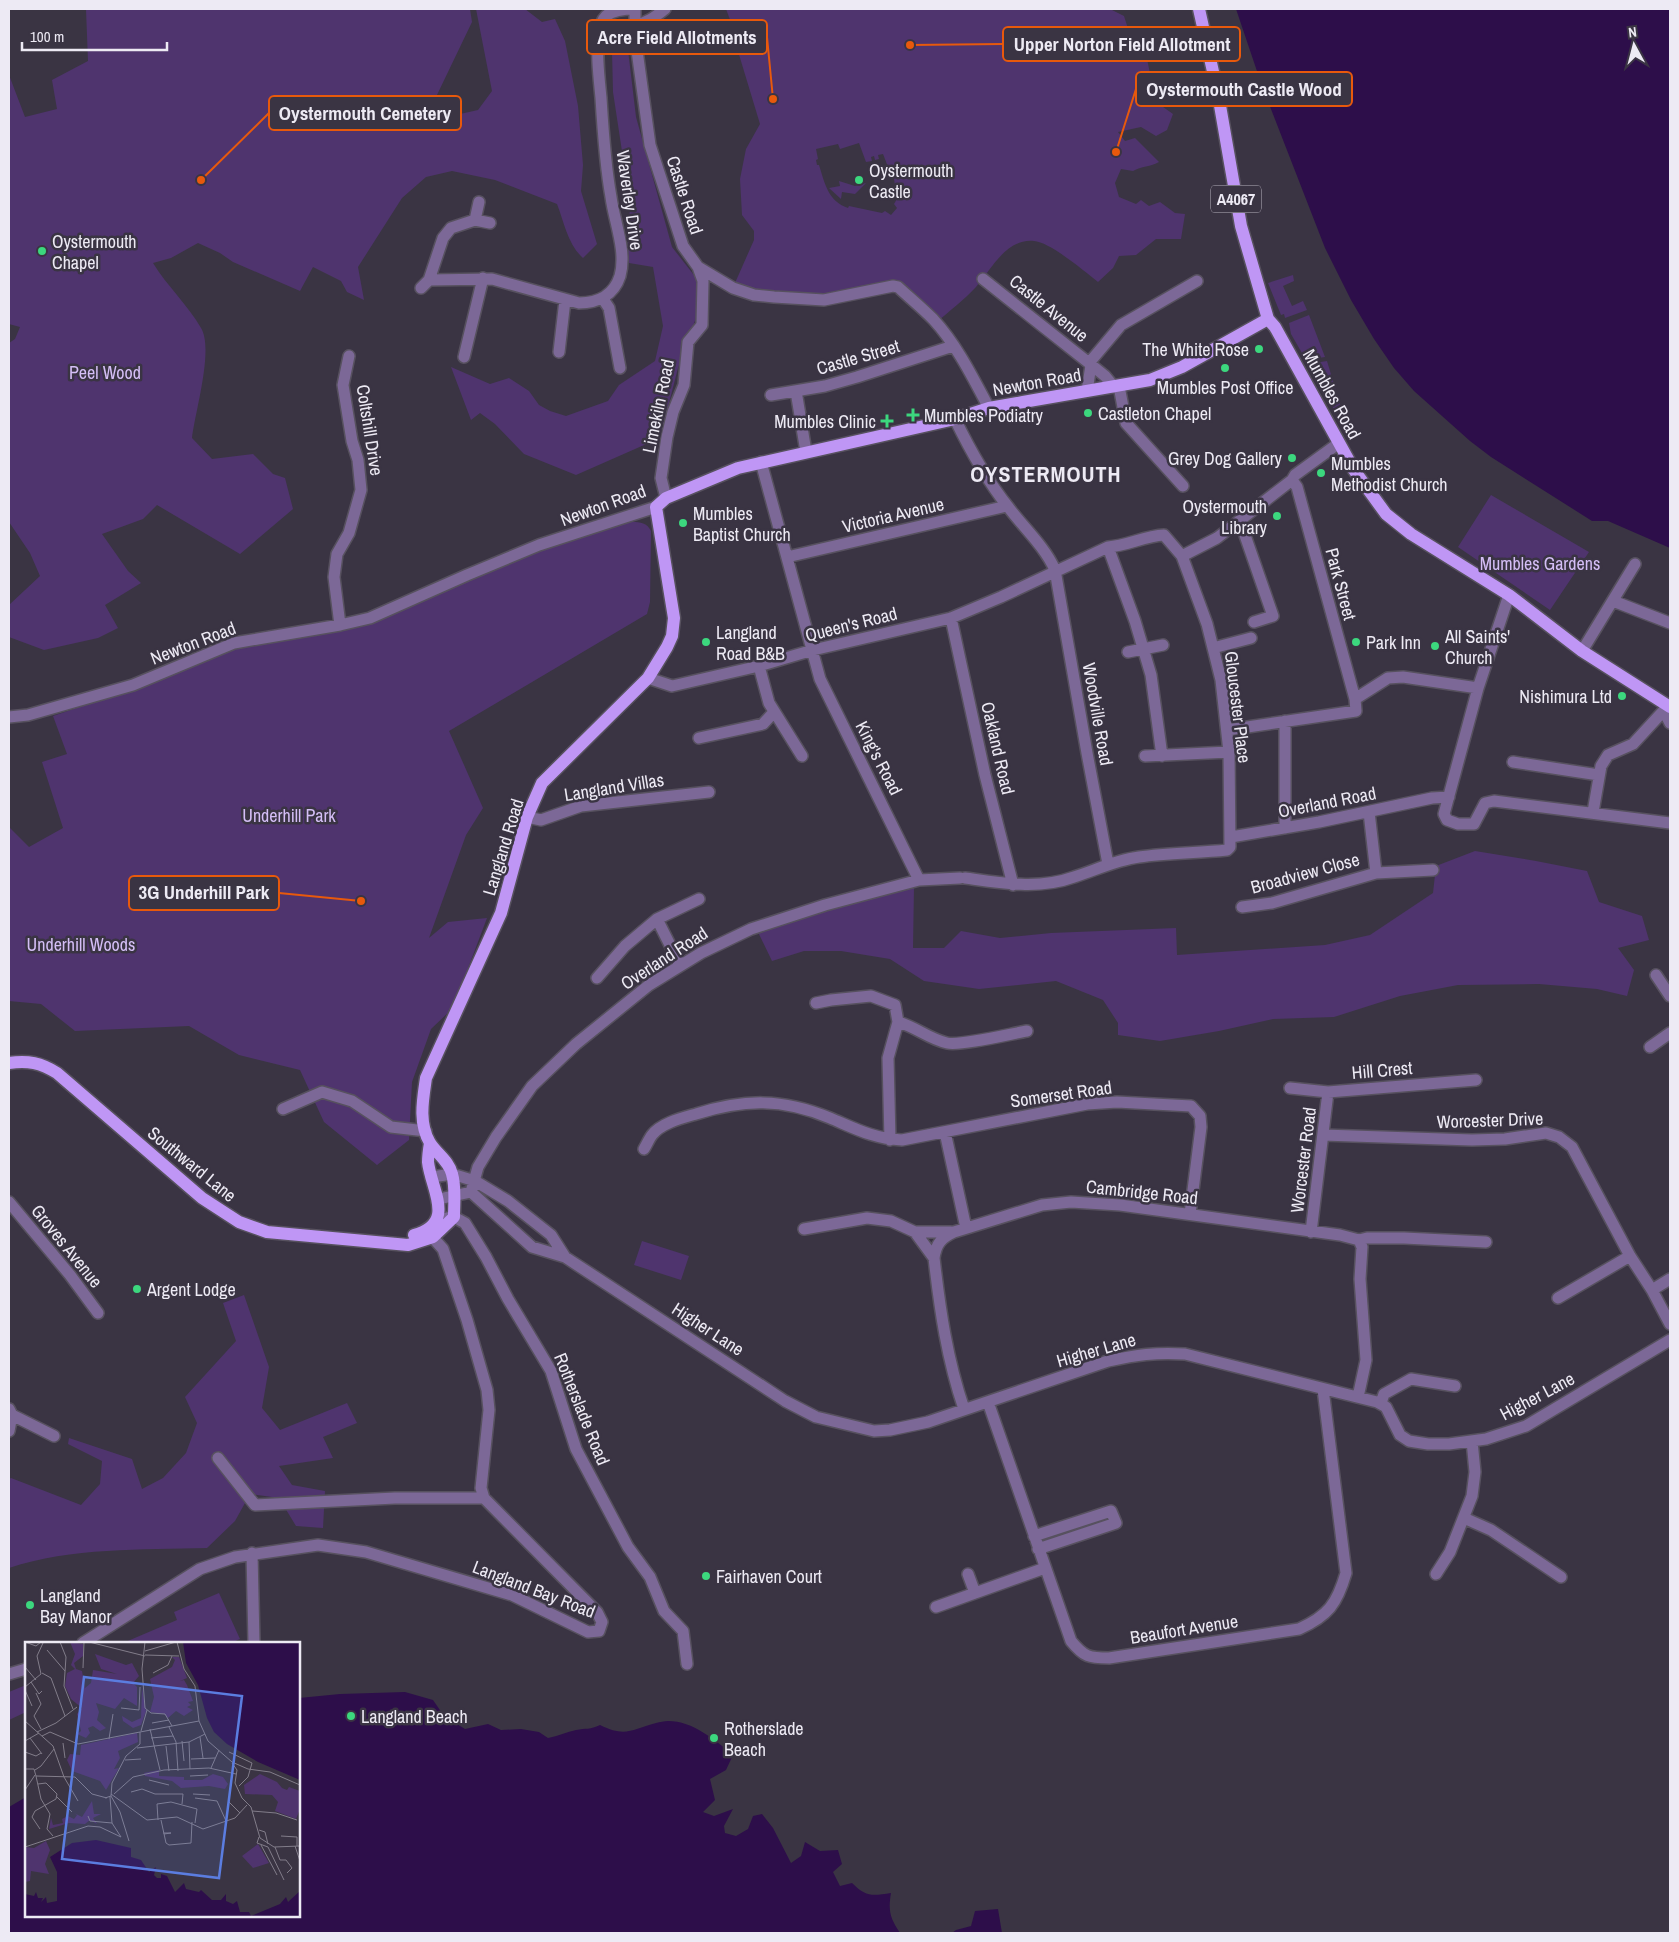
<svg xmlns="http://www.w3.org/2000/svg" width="1679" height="1942" font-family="'Archivo Narrow',sans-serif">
  <rect width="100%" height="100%" fill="#3a3443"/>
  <path fill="#4f346e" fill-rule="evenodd" d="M86,9h384l2,13 -48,100 54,-12 14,-19 -16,-82h49l17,13 13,-3 10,22 13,65 5,59 -2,26 16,53 -14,14c-15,-13 -19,-36 -26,-54l-62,-24 -43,-9 -26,6 -24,21 -44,69 6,33 -17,-8 -6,-11 -28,-14 -13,24 -67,-29 -13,-9 -22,-10 -27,15 -18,5c14,23 35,42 48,65 13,21 -6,84 -9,110l20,21 41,-5 20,20 12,4 8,31 -53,45 -83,-49 -14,14 -41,15 26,37 13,12 -36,22 13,23 -20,10 -54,12 -35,-13v-32l31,-29 -10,-23 -21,-31v-179l6,-4 5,-12 -11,-3v-249l16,42 32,-8 -5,-29 36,-19z
    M726,9h384l14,7 7,22 16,21 9,43 17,12 -6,16 -11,6 -15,-9 -23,5 7,9 10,-3 24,24c-8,5 -18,4 -26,9l-12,-2 -6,14 4,14 17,7 5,-4 8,6 11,-4 15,11 10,1 -4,25h-25l-20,16 -17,1 -6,12 -15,14c-14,-11 -48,-40 -64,-41 -28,-3 -43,29 -58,46 -12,13 -27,24 -40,36l-38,-35 -75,7 -66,-4 -22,-8 19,-43v-9l-12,-16 -2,-36 6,-30 14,-25 -26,-86 1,-5zM859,143l7,19 6,-1 -1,-4 3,-1 1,4 4,-1 -1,-4 5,-1 7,18h3l4,27 -3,5 3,4 -6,7 -6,-4 -3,2 -33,-7 -1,2c-20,-7 -23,-24 -29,-43h-2l-1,-5 2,-1 -2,-10 22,-5 2,5z
    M623,46l5,4 8,67 36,130 25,32v36l-19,53 -18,70 -84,37 -52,-21 -29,-30 -15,-11 -9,7 -20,-53 39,17 19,-6 20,13 10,14 11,6 16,5 42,-15 11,-16 36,-24 8,-35 -10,-59 -24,-4 -1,-13 2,-46 -17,-112 -1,-41 5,-4z
    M839,181l16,5 11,-3 -11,11 -13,-2 -1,7 -12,-11 11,-2z
    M1293,275l1,6 -11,5 9,20 11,-5 4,9 -22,8 -1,-4 -3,1 -13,-32z
    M1309,315l16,42 -19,3 -15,-26 -2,-11z
    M1327,361l15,50 -6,2 -28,-49z
    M1491,495l98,57 -39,58 -92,-63z
    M627,522c11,0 19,-1 24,9l-1,71 -3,12 -198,117 34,77 -17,27 -37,103 19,-16 39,-4 -34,90 -22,21 -19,53 -3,58 -32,25 -53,-43 -24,-52 -61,-15 -50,-29 -114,5 -34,-27 -32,-3v-174l20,20 34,-19 -21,-66 25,-8 -14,-38 106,-36 56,-25 40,-11 87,-17 186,-73z
    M1475,851l61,10 51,10 12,31 43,14 7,24 -31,8 16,22 -7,26 -30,-7 -58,-5 -81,1 -58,11 -66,21 -61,2 -54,12 -59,10 -42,-6v-12l-15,-23 -47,-19 -77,8 -55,-8 -34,-22 -49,-8h-37l-32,10 -15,-31 157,-44 -1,62h31l17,-17 39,7 51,-5 125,-5 1,27 148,-10 45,-10 63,-42 3,-27z
    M642,1241l47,15 -8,24 -47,-15z
    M244,1295l25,72 -7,41 18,22 67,-27 10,20 -34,14 10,21 -54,8 13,19 33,6 -2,37 -27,-2 -17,-28 -29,-4 -15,27 -28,27c-66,2 -135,-1 -198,20v-89l2,-1 70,27 19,-21 2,-23 -34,-17 1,-6 63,21 10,30 21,-11 23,-25 11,-30 -12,-26 51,-56 -13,-38z
    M219,1593l21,46 -9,4h-108l54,-23 -3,-8z
    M26,1685v27l-17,8v-28z"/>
  <path fill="#2d0e4a" d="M1236,9h434v539l-62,-27h-16l-101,-64 -21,-16 -56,-50 -20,-23 -20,-29 -23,-39 -26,-52 -63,-162z
    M405,1692l28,8 11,16 21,13 23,-5 13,6 20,-1 18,3 9,6c10,-2 19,-6 28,-8 10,-2 14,0 24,-5 26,13 32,4 56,-2 4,-1 8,-2 12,-2 25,0 47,19 65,34l-7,15 -16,9 5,21 -12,12 11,4 19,-7 -9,17 1,7 11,3 12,-7 5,-13 9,-2 11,14 18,35 10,-7 4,-14 15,9 18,-1 4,14 -9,8 7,14 12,-3c14,14 20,13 39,10 -3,18 -1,25 9,40h-891v-126l17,-10v119h273v-218l41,-4z
    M998,1909l4,24h-50l4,-3 15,-4 4,-15z"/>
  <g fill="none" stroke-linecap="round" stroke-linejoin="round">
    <defs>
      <path id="minor" d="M635,9v27l15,109 33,101 15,21 35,21 21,7 20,2 50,3 69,-14 5,1c12,11 24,21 35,32 24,26 40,59 56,89
        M635,25c12,-2 20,-8 30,-16
        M599,42l15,-7 21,1
        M475,220l4,-18
        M983,279l106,84 16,13 9,11
        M429,280l63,-1 87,24c19,0 35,-8 41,-27 7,-25 -6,-55 -9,-79 -6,-33 -8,-66 -10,-99 -2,-21 -5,-44 -2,-65 0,-5 3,-13 7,-17 7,-6 20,-7 29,-7
        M421,288l8,-8 14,-42 8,-10 24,-8 15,3
        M603,299l6,9 11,60
        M559,352l6,-52
        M464,357l19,-79
        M1089,363l32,-38 76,-44
        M1119,386l7,37 57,63
        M796,391l10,61
        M1087,391l4,-26
        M771,395l54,-9 32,-9 96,-31
        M955,419c15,31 33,63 54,89 15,20 36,39 46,62l32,183 21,111
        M761,462l59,217 99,201
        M666,498l-5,-20 6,-41 6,-25 11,-27 4,-43 14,-17 1,-44 -5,-14
        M1240,521l33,95 -19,6
        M1108,547l27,74 16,54 11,81
        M1182,556l35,-18 75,-58 3,-5 44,-32
        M787,557l220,-51
        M1509,595l-31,93 -34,126 3,6 11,4h16l11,-21 9,-2 176,22
        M1613,601l57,22
        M951,618l34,157 28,110
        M340,625l-6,-48 3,-23 12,-21 12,-43 -3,-30 -6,-19 -9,-56 6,-29
        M1213,648l38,-10
        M1582,651l53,-87
        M1128,652l35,-7
        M759,666l10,37 33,53
        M648,678l24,8 87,-20 54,-16 138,-32 50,-21 107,-50c19,-1 36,-11 56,-12l18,21 25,68 14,56 8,72 1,95 -3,3c-29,3 -59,3 -88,7 -23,3 -43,13 -65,20 -36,13 -72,6 -109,1
        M1355,699l33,-21 15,-1 75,11
        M1664,711l6,12
        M9,717l19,-2 105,-30 101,-42 106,-18 30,-7 97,-43 72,-30 117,-38
        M1285,721v107
        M1227,730l129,-19 -1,-12 -58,-212 -5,-7
        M699,738l64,-14 11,-12
        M1145,756l84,-4
        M1513,762l86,13
        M1369,812l7,61
        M1593,812l8,-46 7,-11 25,-11 35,-38
        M527,817l14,3 40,-14 128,-14
        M1231,837l88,-15 113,-24 17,-1
        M1242,907l30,-4 104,-30 57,-3
        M657,919l23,46
        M1656,975l14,21
        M597,978l28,-32 32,-27 42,-20
        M816,1003l15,-3 40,-4 24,9 3,17 -10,36 2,82
        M898,1022c18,5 31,17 49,21 14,3 63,-9 80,-12
        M1650,1047l20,-14
        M1290,1088l38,4 148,-12
        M283,1109l39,-17 30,9 39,26 35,4
        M945,1132l21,96
        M1323,1135l149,5 33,-1 41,-6 13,4 13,10 58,109 22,34 18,34
        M644,1149c3,-5 5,-10 8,-14 9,-12 30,-17 44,-21 48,-15 86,-16 134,4 24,10 44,21 72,22l185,-36 30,-2 74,4 9,10 1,11 -11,87
        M432,1177l20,-3 23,7 33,20 43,34 14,22
        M471,1192l7,-25 18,-30 36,-51 44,-42 73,-59 52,-32 50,-24 74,-24 94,-25 41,-2
        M439,1199l32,-7 61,55 33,10 220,144 31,16 58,14 16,-1 38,-8 180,-61c28,-6 48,-9 77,-7l192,48 9,5 14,28 9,6 19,3h21l37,-5 40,-13 144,-86
        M9,1202l61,73 28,38
        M447,1218l7,-1 11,6 21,34 22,42 43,72 25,78 52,98 22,30 14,34 19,20 4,33
        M804,1229l63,-11 24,3 24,11 19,26
        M915,1232h36
        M1311,1232l17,-140
        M1359,1240l8,-2h37l82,4
        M1652,1290l18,-11
        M1558,1298l72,-42
        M988,1402l83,239c13,16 18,17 38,17l190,-29c29,-13 38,-25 47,-56l-23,-184
        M1381,1403l3,-9 27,-15 44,7
        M9,1409l3,6 42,21
        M964,1409c-17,-50 -24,-99 -30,-151 2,-14 7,-20 20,-26l88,-27 29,-3 49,3 220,30 19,5 3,7 -2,32 6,81 -8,37
        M9,1431l3,-16
        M218,1458l37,47 140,-7h89
        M1464,1518l27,12 70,47
        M1034,1536l77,-25 5,12 -78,26
        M252,1553l2,90
        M968,1574l7,19
        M1436,1574l14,-22 22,-56 3,-24 -3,-31
        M936,1607l109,-39
        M83,1643l117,-74 35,-12 83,-12 48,7 146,43 76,37 11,-1 3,-9 -5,-10 -113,-114 -3,-10 8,-78 -2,-20 -20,-70 -24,-71 -16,-18
        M9,1674l17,-5"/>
      <path id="major" d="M1199,9l19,85 23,132 27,93 7,8 79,143 32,44 25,20 98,61 73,56 88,56
        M9,1063c19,-3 32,0 48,10l145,125 37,24 28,10 141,13 25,-8 21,-20c0,-14 2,-30 -2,-43 -3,-13 -15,-20 -22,-31 -12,-20 -7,-44 -4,-65l75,-165 26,-96 15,-34 106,-105 19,-31 5,-11 2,-18 -18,-111 10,-9 72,-30 217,-49 34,-11 34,-6 127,-22 32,-13 86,-48
        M414,1235c43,-12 17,-45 14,-73 0,-6 1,-13 2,-19"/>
    </defs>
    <use href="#minor" stroke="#57515f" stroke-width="14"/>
    <use href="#major" stroke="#57515f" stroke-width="15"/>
    <use href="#minor" stroke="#7c6897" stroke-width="11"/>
    <use href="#major" stroke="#bf96f5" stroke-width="12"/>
  </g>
  <g fill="#3cd77e" stroke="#3a3443" stroke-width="2">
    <circle cx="859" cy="180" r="5"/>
    <circle cx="42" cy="251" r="5"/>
    <circle cx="1259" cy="349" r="5"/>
    <circle cx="1225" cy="368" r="5"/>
    <circle cx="1088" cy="413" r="5"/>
    <path d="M910.5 407.5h5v5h5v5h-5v5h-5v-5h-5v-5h5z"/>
    <path d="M884.5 413.5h5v5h5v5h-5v5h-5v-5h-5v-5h5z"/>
    <circle cx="1292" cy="458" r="5"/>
    <circle cx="1321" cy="473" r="5"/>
    <circle cx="1277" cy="516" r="5"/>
    <circle cx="683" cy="523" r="5"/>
    <circle cx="706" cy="642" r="5"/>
    <circle cx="1356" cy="642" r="5"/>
    <circle cx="1435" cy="646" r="5"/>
    <circle cx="1622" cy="696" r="5"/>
    <circle cx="137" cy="1289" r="5"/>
    <circle cx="706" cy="1576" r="5"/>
    <circle cx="30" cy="1605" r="5"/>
    <circle cx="351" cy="1716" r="5"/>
    <circle cx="714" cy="1738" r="5"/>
  </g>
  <g text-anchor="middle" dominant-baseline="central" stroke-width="5" stroke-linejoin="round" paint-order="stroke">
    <rect fill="#3a3443" stroke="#b7b3bf" stroke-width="1" x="1211" y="185.5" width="50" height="27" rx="4"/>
    <g font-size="16" font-weight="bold" fill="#edeaf4">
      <text x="1236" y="199">A4067</text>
    </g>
    <g font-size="18" fill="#edeaf4" stroke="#3a3443" text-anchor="start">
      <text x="869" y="170">Oystermouth<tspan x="869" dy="21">Castle</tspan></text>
      <text x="52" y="241">Oystermouth<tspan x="52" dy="21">Chapel</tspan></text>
      <text x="1249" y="349" text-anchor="end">The White Rose</text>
      <text x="1225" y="387" text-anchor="middle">Mumbles Post Office</text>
      <text x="1098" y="413">Castleton Chapel</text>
      <text x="924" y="415">Mumbles Podiatry</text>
      <text x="876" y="421" text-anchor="end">Mumbles Clinic</text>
      <text x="1282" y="458" text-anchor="end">Grey Dog Gallery</text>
      <text x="1331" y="463">Mumbles<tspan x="1331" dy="21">Methodist Church</tspan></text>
      <text x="1267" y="506" text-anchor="end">Oystermouth<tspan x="1267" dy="21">Library</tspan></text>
      <text x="693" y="513">Mumbles<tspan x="693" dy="21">Baptist Church</tspan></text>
      <text x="716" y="632">Langland<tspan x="716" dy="21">Road B&amp;B</tspan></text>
      <text x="1445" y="636">All Saints'<tspan x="1445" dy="21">Church</tspan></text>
      <text x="1366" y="642">Park Inn</text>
      <text x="1612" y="696" text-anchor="end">Nishimura Ltd</text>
      <text x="147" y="1289">Argent Lodge</text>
      <text x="716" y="1576">Fairhaven Court</text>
      <text x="40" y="1595">Langland<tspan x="40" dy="21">Bay Manor</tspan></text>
      <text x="361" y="1716">Langland Beach</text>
      <text x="724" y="1728">Rotherslade<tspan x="724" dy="21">Beach</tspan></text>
    </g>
    <g font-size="18" fill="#edeaf4" stroke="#3a3443">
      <text transform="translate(685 195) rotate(72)">Castle Road</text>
      <text transform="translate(630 200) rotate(82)">Waverley Drive</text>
      <text transform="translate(1049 308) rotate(39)">Castle Avenue</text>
      <text transform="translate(858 357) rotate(-16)">Castle Street</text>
      <text transform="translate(1037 382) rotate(-10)">Newton Road</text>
      <text transform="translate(1332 394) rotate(61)">Mumbles Road</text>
      <text transform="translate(658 406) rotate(-78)">Limekiln Road</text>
      <text transform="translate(370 430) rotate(81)">Coltshill Drive</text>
      <text transform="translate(603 505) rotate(-20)">Newton Road</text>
      <text transform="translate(893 515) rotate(-13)">Victoria Avenue</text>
      <text transform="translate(1341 584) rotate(75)">Park Street</text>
      <text transform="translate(851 624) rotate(-14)">Queen's Road</text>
      <text transform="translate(193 643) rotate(-21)">Newton Road</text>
      <text transform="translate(1238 707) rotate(83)">Gloucester Place</text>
      <text transform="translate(1098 714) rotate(80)">Woodville Road</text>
      <text transform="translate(998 748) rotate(77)">Oakland Road</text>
      <text transform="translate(879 758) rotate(63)">King's Road</text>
      <text transform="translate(614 787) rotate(-9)">Langland Villas</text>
      <text transform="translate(1327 802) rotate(-11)">Overland Road</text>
      <text transform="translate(503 847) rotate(-73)">Langland Road</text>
      <text transform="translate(1305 873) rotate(-15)">Broadview Close</text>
      <text transform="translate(664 958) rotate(-33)">Overland Road</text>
      <text transform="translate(1382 1070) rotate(-5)">Hill Crest</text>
      <text transform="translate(1061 1094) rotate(-8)">Somerset Road</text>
      <text transform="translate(1490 1120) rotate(-2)">Worcester Drive</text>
      <text transform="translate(1303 1160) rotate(-83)">Worcester Road</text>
      <text transform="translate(192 1164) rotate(39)">Southward Lane</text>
      <text transform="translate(1142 1192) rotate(6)">Cambridge Road</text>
      <text transform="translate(67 1246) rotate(51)">Groves Avenue</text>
      <text transform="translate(708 1329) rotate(33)">Higher Lane</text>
      <text transform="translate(1096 1350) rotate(-16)">Higher Lane</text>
      <text transform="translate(1537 1396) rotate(-28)">Higher Lane</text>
      <text transform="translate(582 1409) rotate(68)">Rotherslade Road</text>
      <text transform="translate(534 1589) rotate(21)">Langland Bay Road</text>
      <text transform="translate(1184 1629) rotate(-9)">Beaufort Avenue</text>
    </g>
    <g font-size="18" fill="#d4bef6" stroke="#3a3443">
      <text x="105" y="372">Peel Wood</text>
      <text x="1540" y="563">Mumbles Gardens</text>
      <text x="289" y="815">Underhill Park</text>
      <text x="81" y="944">Underhill Woods</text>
    </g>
    <g font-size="22" font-weight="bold" letter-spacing="1" fill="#edeaf4" stroke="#3a3443">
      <text x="1046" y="474">OYSTERMOUTH</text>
    </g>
  </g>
  <g transform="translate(25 1642)">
    <rect width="275" height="275" fill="#3a3443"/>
    <path d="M45,0l13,2v12l-9,7 2,6 6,2 3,17 6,-5 2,-13 24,4 -16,-5 -6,-15 31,11 6,-2 7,13 -6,7 4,4v19l-13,-8 -9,11 -19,-6 3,9 -2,8 9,8 -6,3 -7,-5 -5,2 2,5 -4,5 -9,-4 4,-3 -4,-17 5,-6 -11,-9 -6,-13 2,-13 8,-4 -4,-4 4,-11zM147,15h7l8,21 -7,3 4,-1 3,5 6,16 -5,1 3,3 -4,2 6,3 -9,6 -8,-5 -8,7 -4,-4 -14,-2 4,-15 -4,-18 22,-12 3,-7zM117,46l4,23 -5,14 -8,3 -10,-7 -1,-5 10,6 9,-4zM112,91l1,9 -20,9 2,7 -6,11 5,-1 -13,22 -6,-9 -28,-10 -5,-11 3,-6 10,1 1,-10zM134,128v6l25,1v3h18l11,-6 10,3 5,7 -3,5 -16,-3 -28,2 -9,-7 -27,-5 -1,-3zM235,132l17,8 5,6 5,2 2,-3 11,4v18l-4,10 -21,-8 3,-9 -6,-7 -27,-1 -1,-9zM67,159l2,13h7l-8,4 4,6 -7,-4 -5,4 -16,-1 -20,6 2,-11 2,7 10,-2 -1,-4 6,-3 6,3 3,-4 -3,-2 8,4zM21,199l4,9 -5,14 4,10 -18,-3 -1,10 -5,1v-35l9,1zM233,202l11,19 -16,5 -11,-12z" fill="#4f346e"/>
    <path d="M158,0h117v138l-42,-18 -31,-18 -13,-12 -7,-14 -9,-33 -12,-22zM71,198l35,8v9l10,3 8,12 7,-5 -2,8 3,3h4v-4l6,2 8,16 9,-9 2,6 13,3 2,-2 11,10h9l5,-6v7l7,3 4,-3 3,11h9l2,4 29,-12 6,-7 2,5 12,-11v26h-275v-23l9,2 2,-4 2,6h5l-2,4 5,-5 1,6 10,-2v-29l-7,-15 22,-14z" fill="#2d0e4a"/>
    <path fill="none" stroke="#827d8a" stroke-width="1" d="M0,0l11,4 5,-4M35,0l6,15 -2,29 9,23M64,0l56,14M120,0l-3,27 3,39 6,5 14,1 7,12M152,0l7,27 11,17 4,35 9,20 24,21 16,7 22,3 30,13M22,8l18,21M120,9l31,-9M120,13l34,1M0,25l11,13M58,26l1,-26M17,31l9,5 14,38M128,31l15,-8 4,-9M6,40l8,12 3,-3M0,45l16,-13 -4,-18 6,-13M0,48l7,16M11,51l5,11 -7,12 7,13M96,66l18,2 1,-23M0,79l28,25 11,31M127,81l17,-3M144,85l7,15 2,29M125,87l10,41M116,89l6,-21M12,90l19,-9 21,-16M17,94l8,-4 28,12 62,-12M175,95l3,21M5,96l12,16M126,96l22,-2M84,97l4,-25M0,99l14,-8M157,99l2,20M164,100l1,27M164,100l16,-8M38,101l2,15M141,104l3,25M112,106l52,-6M0,110l11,4 5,-3M204,110l23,11 -4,14 -9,9M166,117l24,-1M100,118l16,-1M207,121l5,7 -2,13 7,15 9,9 9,31 14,9 26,-1M186,126l8,-18M0,127h9l2,7 39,1 17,17 15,4M10,128l6,-4 13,-17M139,128l45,-2 27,6M11,134l5,23 9,15 -3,15 6,7M165,134l18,-1M39,135l14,24M124,138l20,5M13,142l8,-1 11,11 -1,5 -21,12 -3,6 8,12M0,148l10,-15M106,150l11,-3 13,5h28l-1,10M86,152l36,26 30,-3 26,12 32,-11 12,-13M89,152l19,-17 31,-7M168,152l17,1M86,154l9,16 9,29M32,155l15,15M80,156l6,-2 1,-13 14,-27 14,-12v-12l59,-11M170,156l22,3 9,20M204,160l11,11M227,169l24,2 21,7M63,174l2,5 22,2M133,178l-1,-16 14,-2 26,7 -2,14M136,178l5,23 3,2 22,-2 1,-21M234,188l6,2 3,12M138,191h8l-7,1M256,194l16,1v9M234,195l-2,6 11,4 16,33M236,203l16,30M270,204l5,15M0,205l63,-21 12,1 21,10 -9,-14 -2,-26M250,205l5,13h6l6,8 -5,5"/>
    <path fill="#5b7de0" fill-opacity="0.15" stroke="#5b7de0" stroke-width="2.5" d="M59,35l158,19 -23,182 -157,-19z"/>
    <rect width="275" height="275" fill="none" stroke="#edeaf4" stroke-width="2.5"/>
  </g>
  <path fill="none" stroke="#e8590c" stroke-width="2" d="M773 99L767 37M910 45L1003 44M1116 152L1136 89M201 180L269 113M361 901L279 893"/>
  <g fill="#e8590c" stroke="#3a3443" stroke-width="2">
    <circle cx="773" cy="99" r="5"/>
    <circle cx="910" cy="45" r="5"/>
    <circle cx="1116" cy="152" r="5"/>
    <circle cx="201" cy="180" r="5"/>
    <circle cx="361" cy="901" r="5"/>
  </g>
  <g fill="#3a3443" stroke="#e8590c" stroke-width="2">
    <rect x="587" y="20" width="180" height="34" rx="5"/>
    <rect x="1003" y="27" width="237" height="34" rx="5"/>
    <rect x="1136" y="72" width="216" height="34" rx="5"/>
    <rect x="269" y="96" width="192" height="34" rx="5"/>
    <rect x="129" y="876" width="150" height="34" rx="5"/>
  </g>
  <g font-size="19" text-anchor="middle" font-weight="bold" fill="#edeaf4">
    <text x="677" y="44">Acre Field Allotments</text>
    <text x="1122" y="51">Upper Norton Field Allotment</text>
    <text x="1244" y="96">Oystermouth Castle Wood</text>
    <text x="365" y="120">Oystermouth Cemetery</text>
    <text x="204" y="899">3G Underhill Park</text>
  </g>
  <rect width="1679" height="1942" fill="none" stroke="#edeaf4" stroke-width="20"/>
  <g transform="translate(1634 45) rotate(353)" stroke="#3a3443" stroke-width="4" paint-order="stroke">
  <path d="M0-4L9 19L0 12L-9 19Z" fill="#edeaf4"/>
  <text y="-8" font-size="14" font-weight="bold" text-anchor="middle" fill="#edeaf4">N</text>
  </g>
  <path d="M22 42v8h145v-8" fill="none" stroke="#edeaf4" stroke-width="2.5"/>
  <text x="30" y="42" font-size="15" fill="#edeaf4" stroke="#3a3443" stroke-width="4" paint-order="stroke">100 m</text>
</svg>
